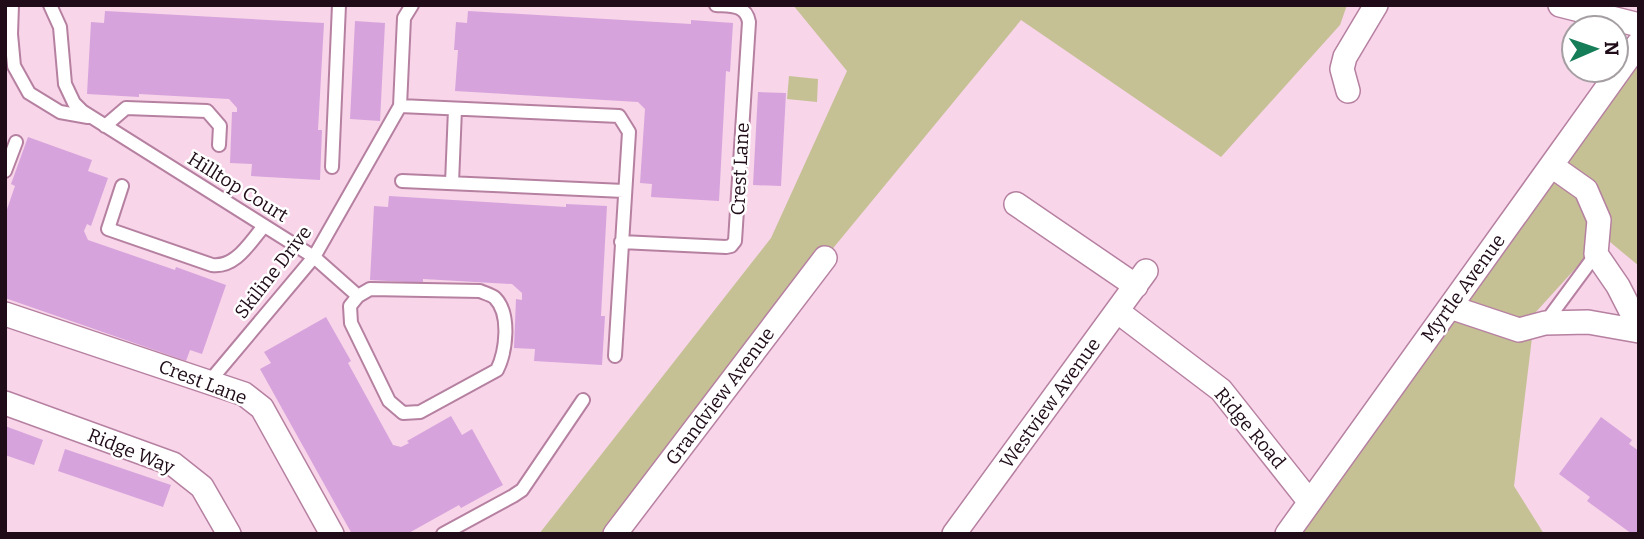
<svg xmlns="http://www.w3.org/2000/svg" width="1644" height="539" font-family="Bitter,serif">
  <rect width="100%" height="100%" fill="#f8d5e9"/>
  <path fill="#c5c195" d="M793,5h554l-7,20 -119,132 -200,-137 -196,238 -212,276h-74l232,-296 76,-167z
    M1639,40v226l-35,-29 -69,76 -21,173 30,48h-243z
    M789,76l29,3 -1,23 -30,-3z"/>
  <path fill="#d6a3dc" d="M105,11l219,12 -6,107h4l-2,50 -69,-4 1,-12 -22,-1 2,-51h5v-4l-8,-9 -90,-5v3l-52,-3 4,-72 13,1z
    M468,11l223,13v-4l42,3 -3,49 -4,-1 -7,130 -68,-4 1,-13 -12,-1 5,-74 -7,-7 -183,-11 3,-41h-4l2,-28 11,1z
    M355,21l30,2 -5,98 -30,-2z
    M758,92l28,1 -5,93 -28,-1z
    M28,137l64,23 -4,11 20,7 -17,48 -4,-2 -3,7 4,9 87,30 1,-3 50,18 -24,69 -12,-4 -4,11 -181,-63v-83l10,-29 -4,-2z
    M389,196l177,11v-3l41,2 -6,110h4l-3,49 -68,-4 1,-12 -21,-1 2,-49 6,1v-7l-10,-9 -89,-5v4l-53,-3 4,-74 14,1z
    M326,317l25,44 -3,2 45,82 8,2 8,-4 -2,-2 44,-25 11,19 10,-6 31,56 -42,23 -2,-3 -52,29h-55l-92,-165 11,-6 -7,-11z
    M1601,417l31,23 -3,4 10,7v83h-7l-45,-33 3,-4 -31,-23z
    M5,426l38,14 -9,25 -29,-10z
    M65,449l106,36 -8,22 -105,-36z"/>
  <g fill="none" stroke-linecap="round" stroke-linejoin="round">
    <defs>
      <path id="service" d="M12,5l-1,29 3,32 15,27 31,19 28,5
        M50,5l10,22 5,57 9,19 8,8 232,146 44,39
        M400,106l219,10 10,16 -14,224
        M105,126l21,-18 81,3 13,15 -1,19
        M332,167l7,-162
        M5,171l11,-29
        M402,181l222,10
        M452,183l3,-74
        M122,186l-14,43 104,36c24,3 38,-23 52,-39
        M621,242l105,5 5,-1 4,-5 14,-219c-3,-18 -19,-16 -33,-17
        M370,289l110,2c4,2 12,4 15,7 16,16 11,54 2,72l-77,42 -17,1 -14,-12 -38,-78 -1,-17 8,-10z
        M1545,323l51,-69
        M209,382l105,-125 86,-151 4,-88 8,-13
        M443,534l70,-38 9,-6 61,-90"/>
      <path id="minor" d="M1560,5l79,20
        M1348,91l-6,-22 3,-12 31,-52
        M1552,166l34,24 13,30 -3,34 22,32 21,41
        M1016,204l120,82
        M1450,307l69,23 26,-7 43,-1 51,9
        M1117,311l104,79 88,111
        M5,314l239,80 18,14 70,126
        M5,403l168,61 29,23 27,47
        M615,534l210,-276
        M954,534l192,-263
        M1287,534l352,-491"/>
    </defs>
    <use href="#service" stroke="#b680a1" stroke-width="16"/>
    <use href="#minor" stroke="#b680a1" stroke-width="26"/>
    <use href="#service" stroke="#fff" stroke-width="12"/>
    <use href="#minor" stroke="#fff" stroke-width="23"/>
  </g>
  <g text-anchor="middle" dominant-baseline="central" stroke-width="5" stroke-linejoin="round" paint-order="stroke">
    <g font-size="19" fill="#1f0c18" stroke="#fff">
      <text transform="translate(740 169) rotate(-87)">Crest Lane</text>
      <text transform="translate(238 187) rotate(32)">Hilltop Court</text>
      <text transform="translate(273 272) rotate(-52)">Skiline Drive</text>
      <text transform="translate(1463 288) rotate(-54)">Myrtle Avenue</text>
      <text transform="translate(203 382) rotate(21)">Crest Lane</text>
      <text transform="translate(720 396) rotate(-53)">Grandview Avenue</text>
      <text transform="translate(1050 403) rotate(-54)">Westview Avenue</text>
      <text transform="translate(1250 428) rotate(50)">Ridge Road</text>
      <text transform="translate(131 451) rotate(22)">Ridge Way</text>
    </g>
  </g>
  <rect width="1644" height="539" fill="none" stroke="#1f0c18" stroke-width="14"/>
  <g transform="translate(1595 49) rotate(88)"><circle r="33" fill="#ffffff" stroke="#a59ea3" stroke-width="2"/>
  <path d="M0-5L12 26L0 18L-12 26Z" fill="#157d57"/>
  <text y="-10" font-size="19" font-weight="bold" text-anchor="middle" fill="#1f0c18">N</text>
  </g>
</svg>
